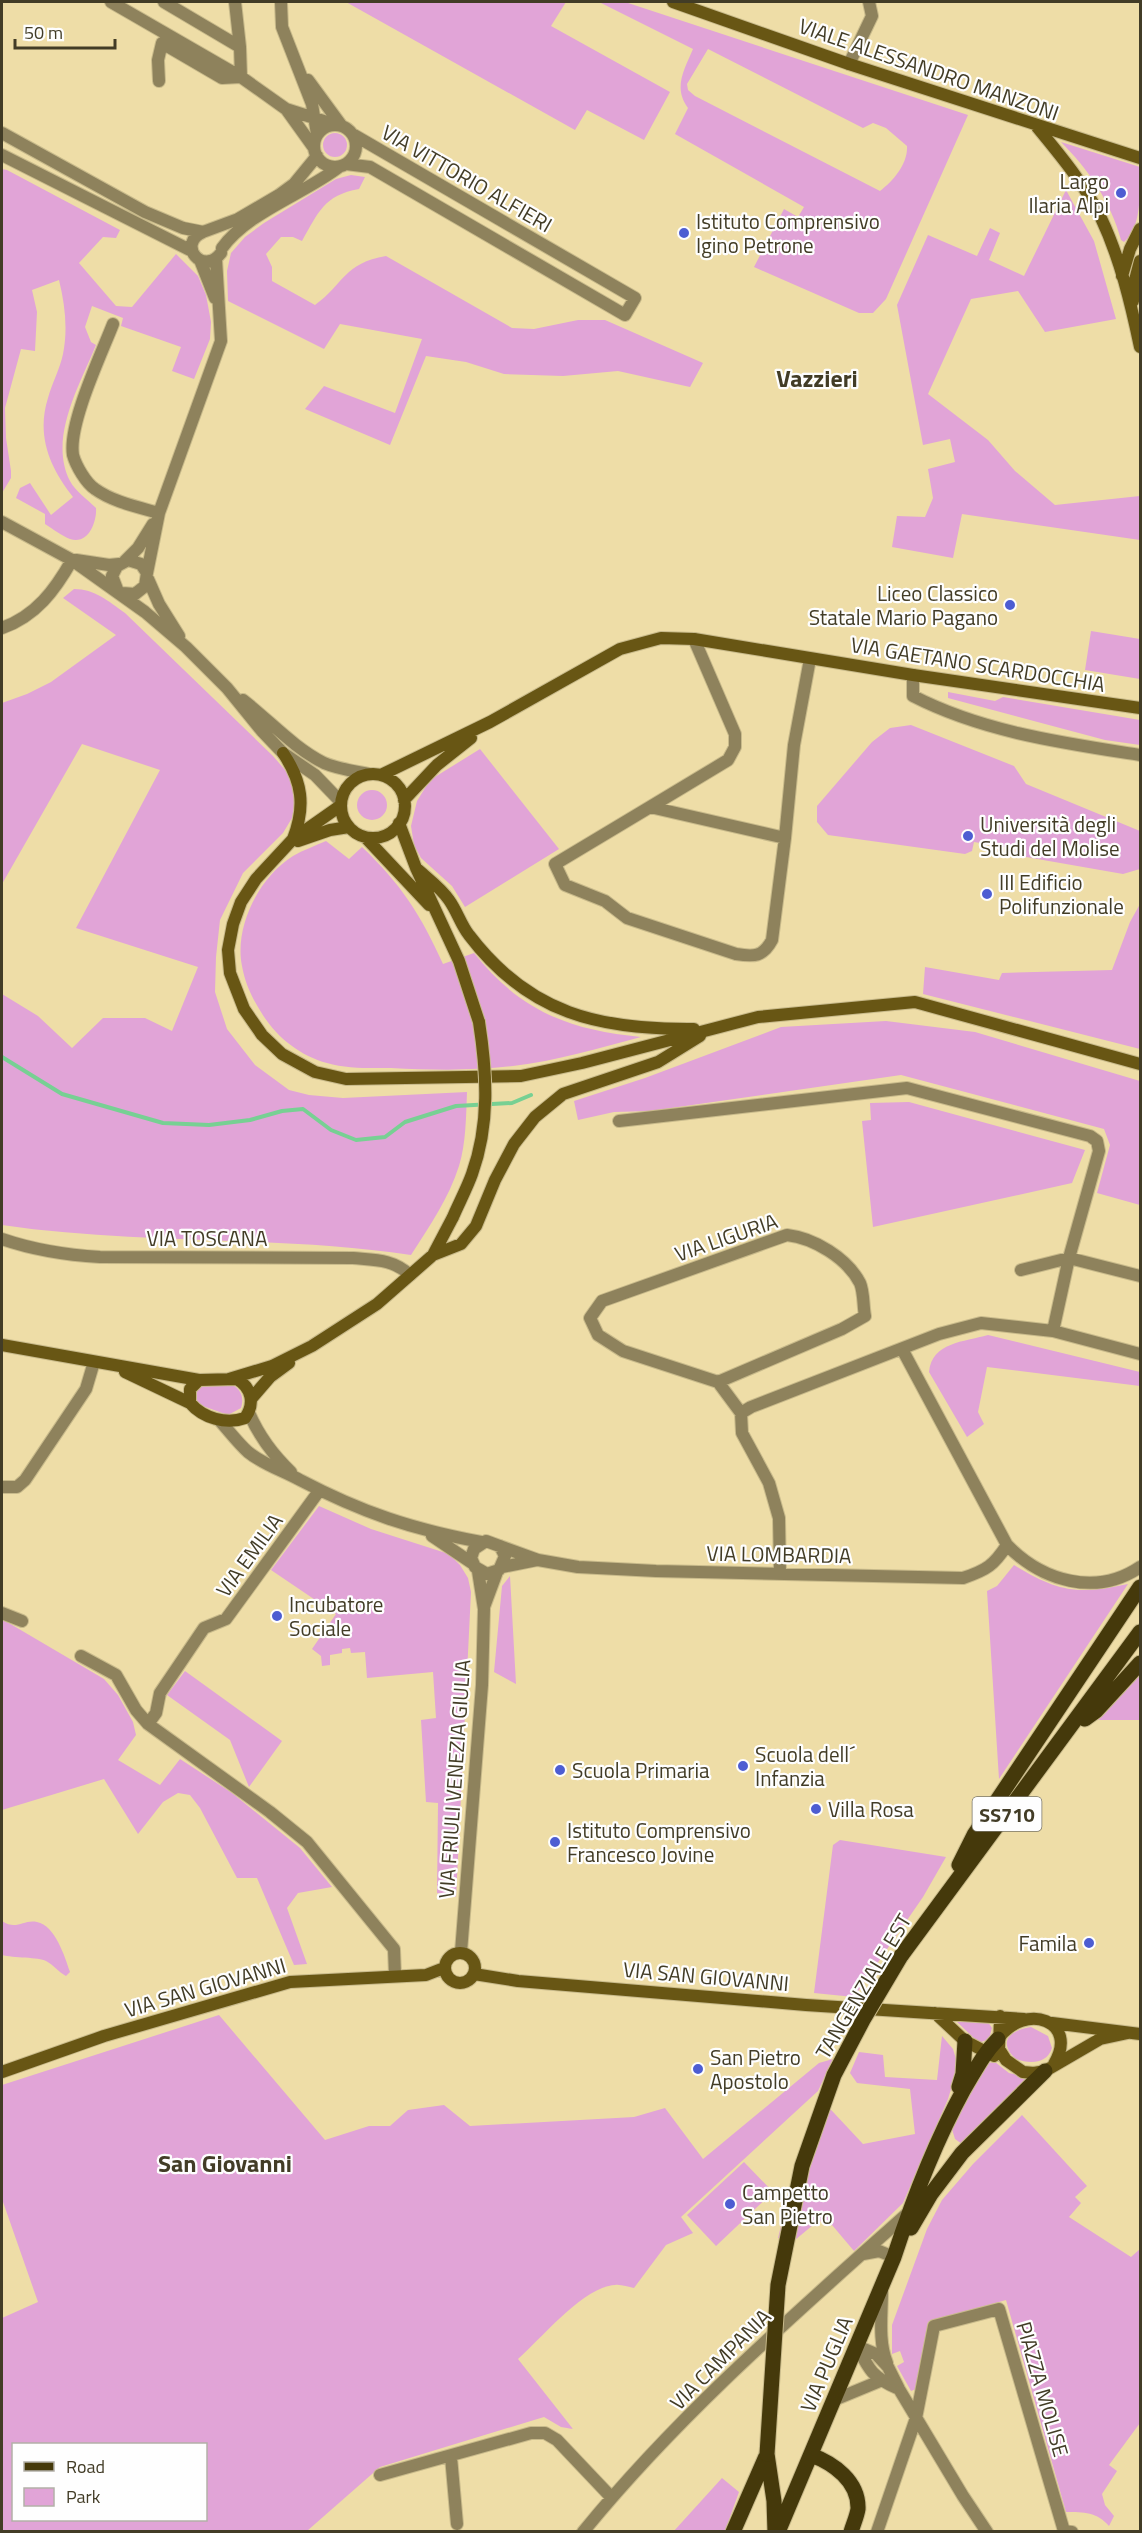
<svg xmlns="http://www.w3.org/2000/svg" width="1142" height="2533" font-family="'Titillium Web',sans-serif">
  <rect width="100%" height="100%" fill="#eedda7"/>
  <path fill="#e1a4d7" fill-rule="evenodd" d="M346,2h220l-15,24 119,66 -26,48 -57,-30 -12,20z
    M599,2h26l343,113 -82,184 -13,14h-14l-105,-46 30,-58 14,8 6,-10 -129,-73 13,-26c-15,-20 -4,-38 5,-59zM708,49l155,79 10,-5 13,5 21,18c1,18 -14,35 -27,45l-185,-95 -7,-6 -1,-6z
    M323 145a12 12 0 1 1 24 0a12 12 0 1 1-24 0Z
    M1061,142l79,25c0,23 2,61 -16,75l-3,-2c-10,-38 -33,-71 -60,-98z
    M2,169l5,1 113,60 -4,8 -13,-1 -24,26 37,43 16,1 44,-53 22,22 8,19 5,27 -1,17 -16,40 -22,-8 9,-24 -60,-21 2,-8 -31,-12 -7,21 6,15 5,3c-16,40 -48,93 -26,136 5,10 18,19 26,27 1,13 -7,37 -26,31 -8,-3 -17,-10 -25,-15v-10l-29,-16 4,-10 10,-5 21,32 22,-18c-23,-29 -37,-61 -25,-99 4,-15 12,-29 15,-44 5,-25 2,-49 -4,-74l-27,10 5,22 -2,39 -14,-2 -16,59 1,30 5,33v7l-9,15z
    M351,175l14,2 -6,12c-35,6 -41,24 -57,52l-9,-4h-12l-15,17 6,13v14l43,24c29,-21 29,-42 71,-49l126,72 22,1 44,-9h27l98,43 -13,24 -72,-16 -55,5 -59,-2 -38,-12 -40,-6 -36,89 -85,-36 19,-23 71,27 27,-74 -82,-15 -16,25 -96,-48 -1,-30 4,-18 14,-16 19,-14 72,-44z
    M1066,190l28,51 22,78 -71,13 -27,-41 -47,8 -43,95 60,46 27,31 40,34 85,-9v44l-178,-26 -9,44 -61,-11 5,-31 28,1 8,-19 -5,-29 27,-7 -5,-23 -27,6 -26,-140 31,-70 49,21 13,-28 10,5 -11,27 35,16z
    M74,589c21,0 34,12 51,24l148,143 19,22 4,12 -1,13 -3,15 -9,15 -40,40 -23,47 -4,37 -1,35 12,37 28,36 34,25 20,5 34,3 124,-6c-1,25 -1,51 -8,74 -10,32 -30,61 -48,89 -136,-20 -274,-10 -409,-30v-231l36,22 34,32 31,-30h42l27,13 26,-64 -122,-39 84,-158 -78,-26 -80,140v-181l25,-9 24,-12 65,-47 -53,-37z
    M1091,631l49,8v40l-55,-9z
    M948,692l47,9 8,-4 137,23v25l-35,-5 -157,-42z
    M911,725l103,41 12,18 114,47v38l-17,5 -108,-19 1,-6 -42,-7 -2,9 -7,3 -137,-19 -11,-13v-16l55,-64 18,-14z
    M480,749l79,100 -94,58 -13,-21 -31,-28 -7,-13 -3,-19 6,-25 13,-21z
    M357 805a15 15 0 1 1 30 0a15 15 0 1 1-30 0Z
    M326,841l23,18 13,-12c39,37 59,68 81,117l31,-11c46,58 95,77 167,84 -42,11 -85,24 -128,29 -40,5 -82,4 -122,2 -20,0 -44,1 -64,-5 -27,-7 -52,-27 -66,-51 -9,-14 -16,-29 -19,-46 -8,-39 17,-89 51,-110 10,-6 22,-10 33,-15z
    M1140,904v145l-217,-55 2,-27 74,13 3,-7 110,-3 18,-48z
    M886,1021l89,11 165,49v124l-43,-12 13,-48 -6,-16 -203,-54 -251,36 -36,1 -36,8 -4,-19 71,-23 136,-51z
    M909,1102l176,48 -13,33 -199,44 -11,-106 9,-1 -1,-17z
    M988,1335l152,37v14l-153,-19 -9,45 6,12 -17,13 -38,-65c3,-30 35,-30 59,-37z
    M203,1385h30c9,6 11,13 8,23l-13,7 -28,-10 -3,-4v-10z
    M319,1506l52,23 78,25 11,11 8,13 3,14 -15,305 -19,-4 1,-90 -12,-1 -5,-82 15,-2 -3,-46 -66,6 -2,-26 -14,1 -1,-5 -8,1v4l-12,2v10l-8,1 -1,-10 -9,-7 24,-35 -65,-44z
    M1014,1565c44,27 64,30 114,19l-129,195 -12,-188 10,-5z
    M510,1576l6,108 -22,-12 8,-86z
    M2,1619l102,60 14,16 15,27 3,13 -18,25 42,25 20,-26 52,34 68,55 32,39 -34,6 -11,15 20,56 -13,1 -37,-87h-20l-37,-70 -10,-13 -12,-2 -15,9 -25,32 -34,-55 -102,31z
    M185,1671l97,70 -33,46 -19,-47 -63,-45z
    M1140,1673v47h-42z
    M840,1840l106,17 -23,40 -69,100 -40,-4 19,-148z
    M2,1921c15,10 21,-2 35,1 18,3 28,35 33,50l-4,4c-8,-4 -12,-11 -20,-15 -7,-4 -33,-3 -44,-6z
    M219,2015l106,125 44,-14h21l18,-16 36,-5 26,21 164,-9 31,-9 38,51 116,-96 14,-4 -15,32 -137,126 12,16 -27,12 -32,43c-6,-1 -14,-4 -19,-3 -32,2 -73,53 -97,74l55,70 -12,-2 -17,-10 -164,50 -73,64h-305v-213l36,-16 -36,-103v-114zM14,2444h192v76h-192z
    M958,2019l30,3 4,6 -3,11 -10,4 -23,-22z
    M1031,2027l17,9 4,12c-5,16 -22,16 -36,11 -19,-17 -6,-29 15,-32z
    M942,2036l11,13 3,10v14l-8,26 -45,104 -49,48 -22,-26 -6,1 -7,-6 -24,20 -17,-2 19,-77 23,-63 43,46 52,-10 -5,-45 -53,-6 -7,-10 9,-21 24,3 2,22 52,3z
    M995,2062l14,11 22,5 -69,66 -7,-5 -4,-13 37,-63z
    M1022,2115l65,71 -12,11 6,6 -12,14 62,40 9,-8v174l-31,42 8,6 -15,23 3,11 9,11 -5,10c-12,-14 -25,-14 -43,-14l-60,-212 -78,22 -12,67 -5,2 -14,-25 7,-4 -4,-11 -8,3v-29l35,-96 15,-29 31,-36z
    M744,2162l29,30 -57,54 -29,-31z
    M722,2478l17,14 -14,39 -52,1z"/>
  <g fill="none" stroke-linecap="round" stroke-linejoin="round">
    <path stroke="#77d093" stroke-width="4" d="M2,1057l60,37 101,29 46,2 41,-5 32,-9 21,-2 28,21 25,10 29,-3 20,-15 51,-16 56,-3 19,-8"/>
    <defs>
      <path id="street" d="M111,2l130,75 45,32 47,15
        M164,2l76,45 1,30
        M235,2l5,45
        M281,2l1,25 30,77 5,30
        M849,64l23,-48 -3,-14
        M308,80l33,45
        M159,81l-1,-21 4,-17 60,35 19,-1
        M286,109l28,39
        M314 146a21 21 0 1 1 42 0a21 21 0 1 1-42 0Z
        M2,133l143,79 38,16 20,4 35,-13 41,-24 15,-11 23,-28
        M2,155l190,96
        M346,164l24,3 255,148 10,-17 -281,-163
        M203,232c-27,12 0,45 18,21
        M222,248c26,-36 82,-54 117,-81
        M200,260l15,38
        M113,324c-12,31 -45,100 -40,131 3,11 13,28 22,34 18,13 43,18 64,24
        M2,522l70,38 73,52 41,35 41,41 35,43 21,22 32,22 26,27
        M76,560l33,5 10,-1
        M125,561l13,-13 15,-24
        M147,573l12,-60 62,-172 -5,-82
        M148,579l11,25 20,32
        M117,589l-5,-13 5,-10 11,-6 13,4 6,9 -2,13 -10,8 -13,-1
        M2,628c34,-12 53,-38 70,-68
        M913,675v21c70,36 150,47 227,59
        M243,700c27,21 51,48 81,63 14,6 30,8 45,11
        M650,807l78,-47 7,-13v-13l-41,-95
        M785,838l-135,-31 -95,57 10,21 40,16 22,17 109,36c18,3 27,3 36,-14l13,-102 9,-93 16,-86
        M619,1121l288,-33 183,48 7,5 2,10 -30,107 -16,73
        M2,1239c32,11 64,16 98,18l253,1c22,2 40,1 57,17
        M1021,1270l48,-12 71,18
        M902,1349l105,196c35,36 89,52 133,22
        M718,1382l124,-53 23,-13c-2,-10 -1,-24 -5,-33 -13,-25 -46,-45 -73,-48l-185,66 -12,17 8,17 25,16 95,31 23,31 1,20 27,50 10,35 1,55
        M249,1413c10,23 24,42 42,59
        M741,1413l10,-6 188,-73 42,-11 72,8 87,23
        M220,1421c9,10 18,22 28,31 16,13 34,18 52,28 63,33 112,49 181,62
        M2,1487h15l8,-7 61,-91 8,-27
        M432,1536l40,27
        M500,1546l5,10 -6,14 -12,4 -12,-7 -4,-9 3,-9 12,-8 52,19 40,7 78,4 307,7c24,-8 31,-13 44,-33
        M502,1567l35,-7
        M484,1607l13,-35
        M2,1613l20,8
        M81,1656l35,19 20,35 12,14 122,88 37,30 87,107 1,26
        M148,1724l8,-11 4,-20 44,-65 22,-9 93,-128
        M461,1952l21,-267 2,-76 -6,-38
        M863,2254l16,-3 15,6
        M882,2291c0,24 -4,50 5,72
        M857,2346l19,8 12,13 11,22 64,107 24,36
        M857,2346c12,24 16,32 42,43
        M834,2400l46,-19
        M451,2457l6,67
        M380,2475l151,-42h14l12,7 54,57
        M583,2532c97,-119 213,-219 326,-320
        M877,2532l39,-114 18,-92 65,-17 65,222 8,1"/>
      <path id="secondary" d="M673,2l176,62 291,94
        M1037,127c24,29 48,58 64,91 19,40 30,86 39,129
        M1122,276l8,-27 10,-20
        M1133,301l2,-21 5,-19
        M283,753c19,28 23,53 10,86
        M341 806a32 32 0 1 1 64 0a32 32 0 1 1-64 0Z
        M381,775l109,-53 130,-73 41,-11 33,1 219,36 227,33
        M404,800l33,-35 34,-27
        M340,806l-47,33 -37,40 -15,23 -8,22 -5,26 2,23 14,36 18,26 20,19 33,18 31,7 175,-3 61,-13 176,-46 157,-15 225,62
        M399,823l17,45 43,93 20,61
        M365,837l64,68
        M298,841l32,-11 19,-3
        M416,868c11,10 25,20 33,32 8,11 12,25 20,35 60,79 131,95 225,94
        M433,1255l28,-11 15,-18 19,-46 19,-36 21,-27 28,-23 95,-32 42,-26
        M2,1345l197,35
        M125,1372l65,31
        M229,1379l43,-13 40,-20 65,-42 56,-49 20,-38
        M237,1379c15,9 18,25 8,39 -19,7 -42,0 -55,-15v-14l9,-9z
        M251,1399l19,-22 19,-14
        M445 1968a15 15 0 1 1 30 0a15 15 0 1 1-30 0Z
        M474,1974l44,7 288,24 218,14
        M935,2013l30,28 29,15
        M1000,2016l-1,33 7,11 17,12 11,1 11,-2 55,-32 28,-6
        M1052,2023l88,11
        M998,2039c27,-38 82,-18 56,25
        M2,2072l102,-36 186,-54 136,-7 18,-7"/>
      <path id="primary" d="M1085,1719l11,-8 44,-48
        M959,1865l15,-30 166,-248
        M901,1956l239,-324
        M959,2087l4,-13 2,-33
        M911,2228l20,-34 31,-41 83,-82
        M767,2454l7,47 1,31
        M811,2455c22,8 48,26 47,54 -1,7 -5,16 -7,23
        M733,2532l34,-78
        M778,2532l116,-275c19,-58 41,-115 70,-168 11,-18 19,-35 34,-50"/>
    </defs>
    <use href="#street" stroke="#c8ba8b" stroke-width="14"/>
    <use href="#secondary" stroke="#c8ba8b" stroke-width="14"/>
    <use href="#primary" stroke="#c8ba8b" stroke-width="17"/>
    <use href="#street" stroke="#8e825c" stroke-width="12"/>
    <use href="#secondary" stroke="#685614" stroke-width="12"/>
    <use href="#primary" stroke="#45390b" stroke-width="15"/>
    <defs>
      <path id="secondary-bridge" d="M453,1217c6,-14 14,-29 19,-43 18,-50 15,-101 7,-152"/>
      <path id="primary-bridge" d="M767,2454l11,-169 24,-119 32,-91 29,-55 38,-64"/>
    </defs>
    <use href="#secondary-bridge" stroke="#c8ba8b" stroke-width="14" stroke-linecap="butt"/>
    <use href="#primary-bridge" stroke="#c8ba8b" stroke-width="17" stroke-linecap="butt"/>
    <use href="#secondary-bridge" stroke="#685614" stroke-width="12"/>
    <use href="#primary-bridge" stroke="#45390b" stroke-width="15"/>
  </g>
  <g fill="#4d5dd2" stroke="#fefefe" stroke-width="2">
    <circle cx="1121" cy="193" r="6"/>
    <circle cx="684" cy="233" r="6"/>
    <circle cx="1010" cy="605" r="6"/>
    <circle cx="968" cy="836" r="6"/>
    <circle cx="987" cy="894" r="6"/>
    <circle cx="277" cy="1616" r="6"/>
    <circle cx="743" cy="1766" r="6"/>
    <circle cx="560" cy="1770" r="6"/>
    <circle cx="816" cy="1809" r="6"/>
    <circle cx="555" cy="1842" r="6"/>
    <circle cx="1089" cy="1943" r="6"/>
    <circle cx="698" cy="2069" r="6"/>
    <circle cx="730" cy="2204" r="6"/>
  </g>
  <g text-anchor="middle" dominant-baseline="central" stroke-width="4.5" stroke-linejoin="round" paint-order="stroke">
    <rect fill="#fefefe" stroke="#7a7667" stroke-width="1.5" x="972.5" y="1797" width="69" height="34" rx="4.5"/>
    <g font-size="20" font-weight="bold" fill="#423c26">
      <text x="1007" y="1814">SS710</text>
    </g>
    <g font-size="21" fill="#423c26" stroke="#fefefe">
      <text transform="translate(929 69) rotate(19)">VIALE ALESSANDRO MANZONI</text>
      <text transform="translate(467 178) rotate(30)">VIA VITTORIO ALFIERI</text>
      <text transform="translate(978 664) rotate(9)">VIA GAETANO SCARDOCCHIA</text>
      <text transform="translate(726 1237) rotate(-19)">VIA LIGURIA</text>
      <text x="207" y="1238">VIA TOSCANA</text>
      <text transform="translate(779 1554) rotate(1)">VIA LOMBARDIA</text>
      <text transform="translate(249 1555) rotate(-54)">VIA EMILIA</text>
      <text transform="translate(454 1779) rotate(-86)">VIA FRIULI VENEZIA GIULIA</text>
      <text transform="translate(706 1976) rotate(5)">VIA SAN GIOVANNI</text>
      <text transform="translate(863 1986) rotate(-59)">TANGENZIALE EST</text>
      <text transform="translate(205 1987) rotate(-16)">VIA SAN GIOVANNI</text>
      <text transform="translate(720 2359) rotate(-45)">VIA CAMPANIA</text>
      <text transform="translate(826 2364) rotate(-67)">VIA PUGLIA</text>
      <text transform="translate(1043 2389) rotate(74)">PIAZZA MOLISE</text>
    </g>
    <g font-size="21" fill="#423c26" stroke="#fefefe" text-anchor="start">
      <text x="1109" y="181" text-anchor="end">Largo<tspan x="1109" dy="24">Ilaria Alpi</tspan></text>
      <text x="696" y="221">Istituto Comprensivo<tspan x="696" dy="24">Igino Petrone</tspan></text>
      <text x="998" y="593" text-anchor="end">Liceo Classico<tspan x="998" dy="24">Statale Mario Pagano</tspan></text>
      <text x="980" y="824">Università degli<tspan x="980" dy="24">Studi del Molise</tspan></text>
      <text x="999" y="882">III Edificio<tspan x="999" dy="24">Polifunzionale</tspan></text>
      <text x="289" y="1604">Incubatore<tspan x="289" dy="24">Sociale</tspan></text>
      <text x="755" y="1754">Scuola dell´<tspan x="755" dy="24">Infanzia</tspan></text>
      <text x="572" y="1770">Scuola Primaria</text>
      <text x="828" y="1809">Villa Rosa</text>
      <text x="567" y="1830">Istituto Comprensivo<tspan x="567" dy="24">Francesco Jovine</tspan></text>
      <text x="1077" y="1943" text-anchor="end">Famila</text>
      <text x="710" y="2057">San Pietro<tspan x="710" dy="24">Apostolo</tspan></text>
      <text x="742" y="2192">Campetto<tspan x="742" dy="24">San Pietro</tspan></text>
    </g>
    <g font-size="24" font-weight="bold" fill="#423c26" stroke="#fefefe">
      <text x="817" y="378">Vazzieri</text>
      <text x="225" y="2163">San Giovanni</text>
    </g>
  </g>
  <rect width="1142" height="2533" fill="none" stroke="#423c26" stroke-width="6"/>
  <rect x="12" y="2443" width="195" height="78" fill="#fefefe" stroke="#b3b0a8" stroke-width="1.5"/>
  <rect x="24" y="2462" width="30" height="9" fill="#45390b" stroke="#b3b0a8" stroke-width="1.5"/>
  <text x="66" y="2473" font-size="18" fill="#423c26">Road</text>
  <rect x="24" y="2488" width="30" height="18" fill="#e1a4d7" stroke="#b3b0a8" stroke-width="1.5"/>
  <text x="66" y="2503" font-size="18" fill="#423c26">Park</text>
  <path d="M15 39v9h100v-9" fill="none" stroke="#423c26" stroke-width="3"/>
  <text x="24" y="39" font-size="18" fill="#423c26" stroke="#fefefe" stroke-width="4.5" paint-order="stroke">50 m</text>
</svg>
